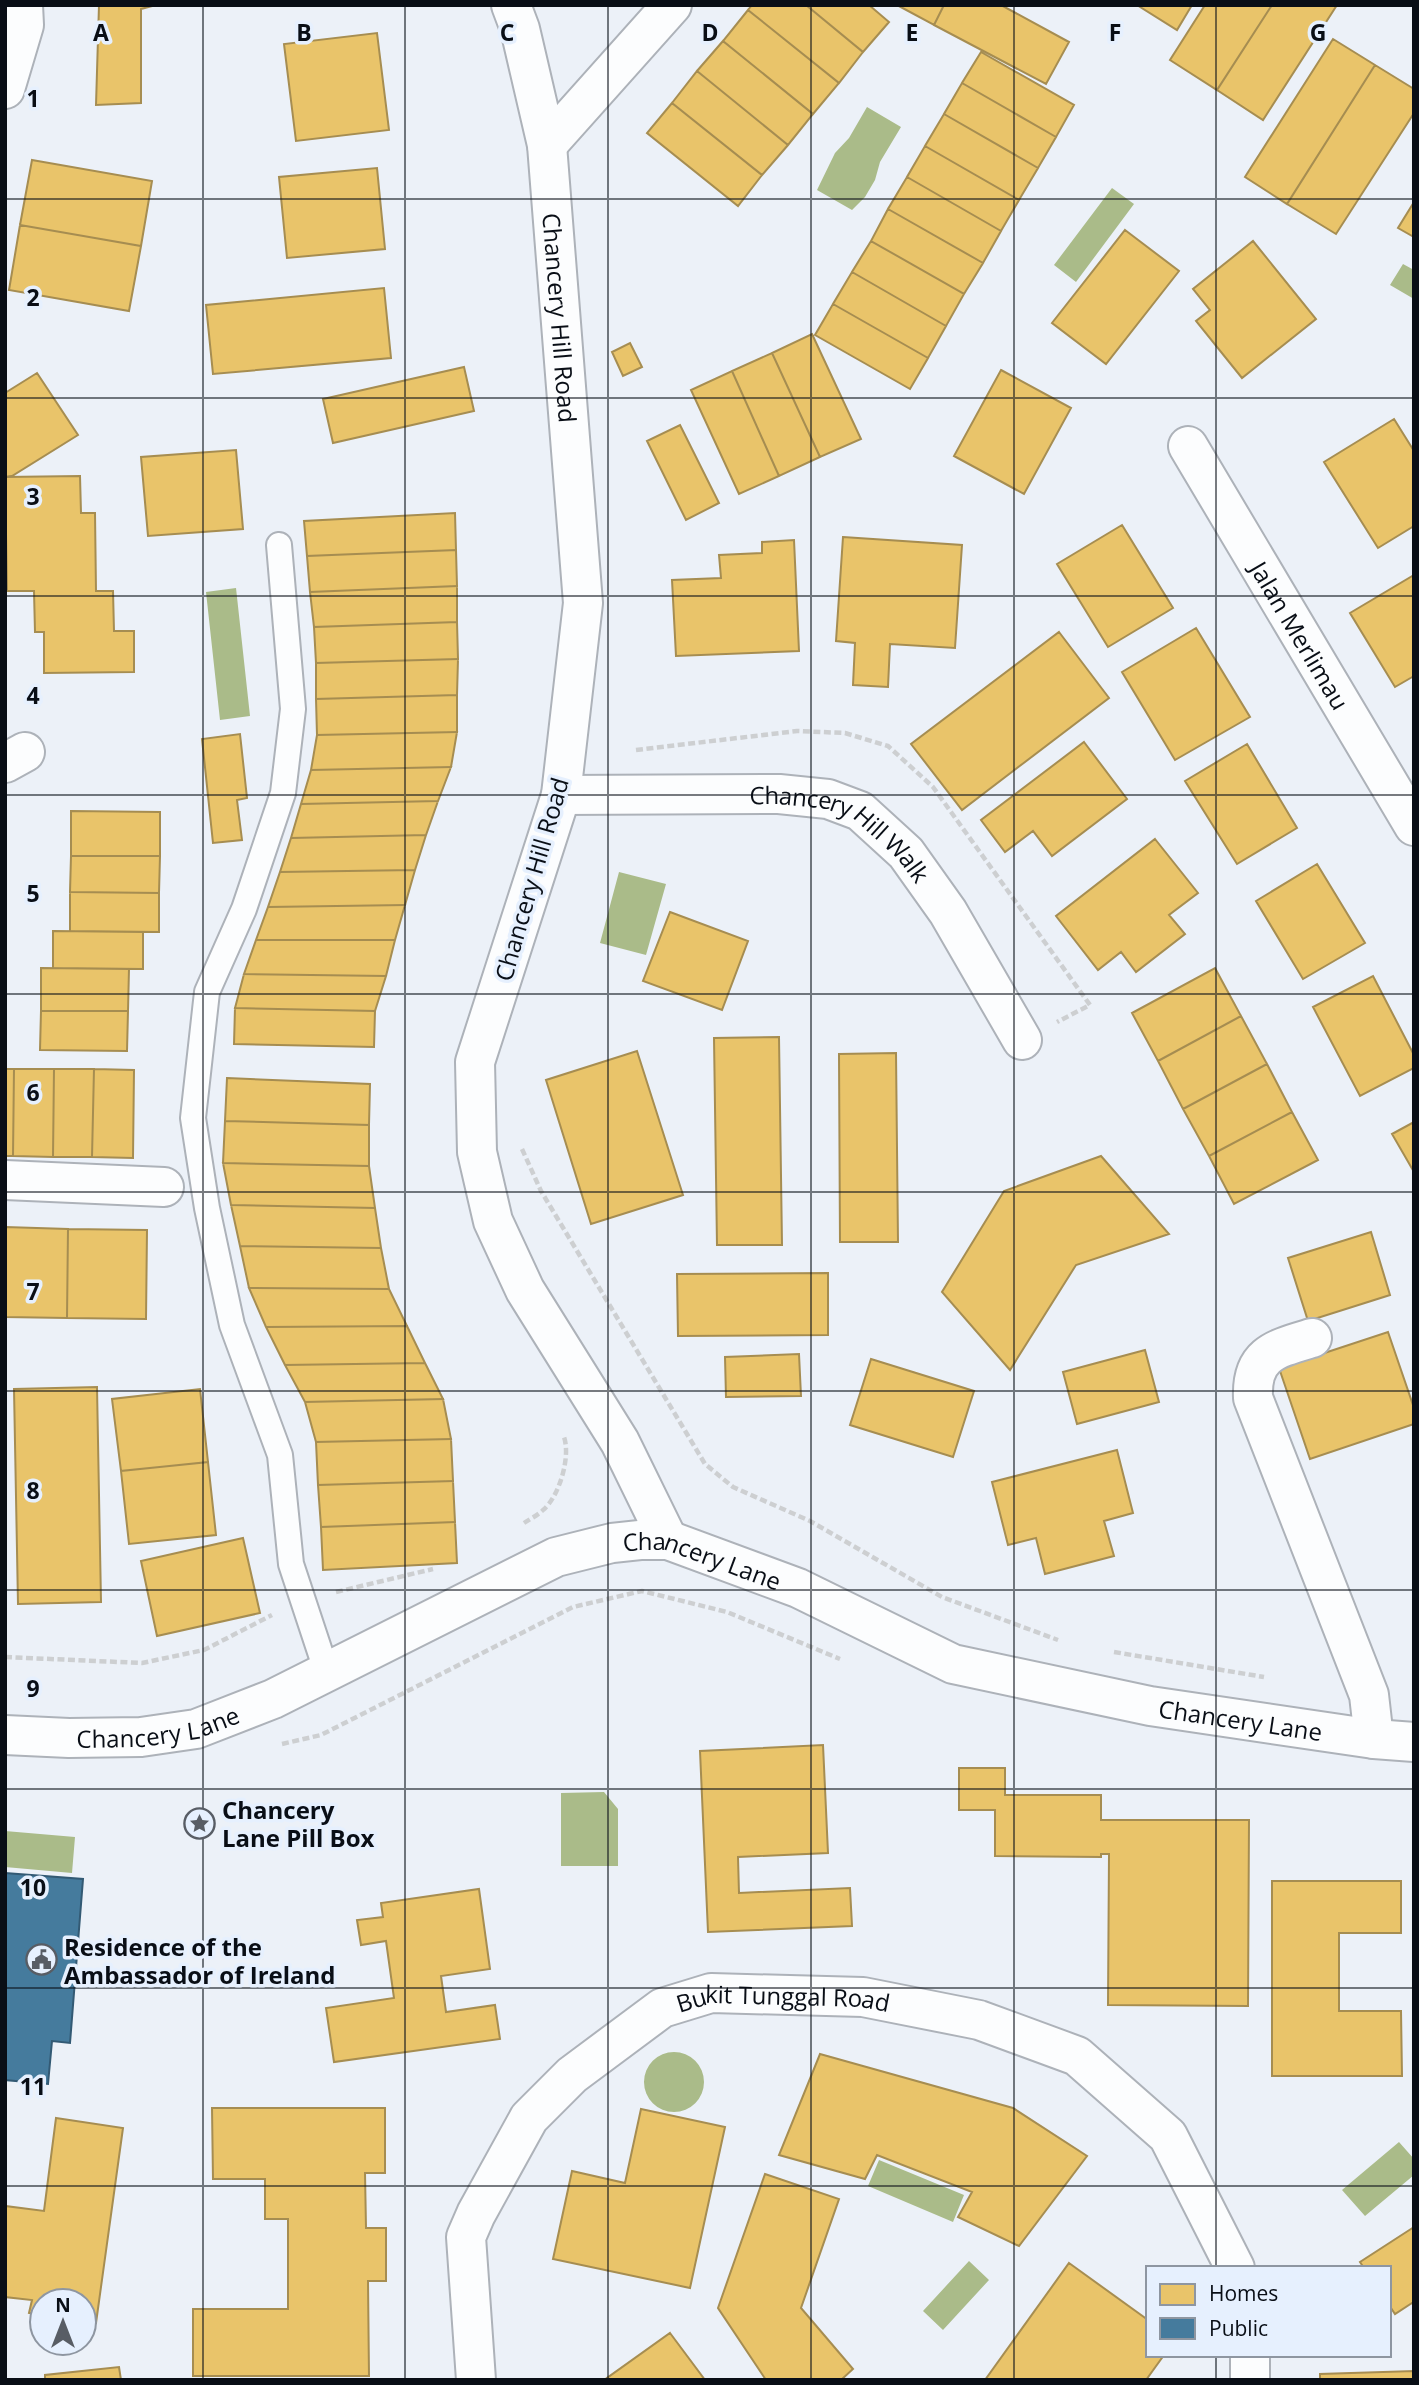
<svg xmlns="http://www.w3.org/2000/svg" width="1419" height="2385" font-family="'Open Sans',sans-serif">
  <rect width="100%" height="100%" fill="#ecf1f8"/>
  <path fill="#aabb89" d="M867,107l34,20 -21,35 -5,18 -10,17 -13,13 -35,-20 18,-37 14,-15z
    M1112,188l22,16 -58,78 -22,-17z
    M1403,264l11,6v29l-24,-14z
    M236,588l14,128 -30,4 -14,-128z
    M619,872l47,12 -20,71 -46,-12z
    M604,1792l14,17v57h-57v-73z
    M5,1831l70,6 -3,36 -67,-6z
    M644 2082a30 30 0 1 1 60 0a30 30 0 1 1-60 0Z
    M1399,2142l15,17v16l-49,41 -23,-26z
    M879,2160l85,35 -11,27 -85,-36z
    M969,2261l20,19 -46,50 -20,-19z"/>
  <path fill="#e9c46a" stroke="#a68d51" stroke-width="2" d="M99,5h57l-15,4v94l-45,2z
    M752,5h54l57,47 -24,31 -91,-73z
    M806,5h63l20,17 -26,30z
    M897,5h47l-10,20z
    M944,5h57l68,37 -23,42 -112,-59z
    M1137,5h55l-15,25z
    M1205,5h67l-55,85 -47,-30z
    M1272,5h65l-74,115 -46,-30z
    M748,10l91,73 -26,31 -90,-73z
    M377,33l12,97 -93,11 -12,-97z
    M1333,39l42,26 -88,139 -42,-27z
    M723,41l90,73 -25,31 -91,-74z
    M981,52l93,53 -18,32 -94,-54z
    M1375,65l39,24v24l-78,121 -49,-30z
    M697,71l91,74 -26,30 -90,-72z
    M962,83l94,54 -18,31 -94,-54z
    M672,103l90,72 -24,31 -91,-73z
    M944,114l94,54 -19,32 -94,-54z
    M925,146l94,54 -18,31 -94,-54z
    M32,160l120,21 -11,65 -121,-21z
    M377,168l8,81 -98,9 -8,-81z
    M907,177l94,54 -18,32 -95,-54z
    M1414,202v35l-16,-9z
    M888,209l95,54 -19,31 -93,-53z
    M20,225l121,21 -12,65 -120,-21z
    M1125,230l54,41 -73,93 -54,-41z
    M871,241l93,53 -18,32 -94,-54z
    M1253,241l63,78 -74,59 -46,-57 14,-11 -17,-21z
    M852,272l94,54 -18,32 -95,-54z
    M384,288l7,70 -178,16 -7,-69z
    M833,304l95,54 -18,31 -95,-54z
    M812,334l49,105 -41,18 -48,-104z
    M630,343l12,24 -19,9 -11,-24z
    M772,353l48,104 -41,19 -47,-105z
    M464,367l10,44 -141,32 -10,-44z
    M1001,370l70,38 -47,86 -70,-38z
    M732,371l47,105 -40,18 -48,-104z
    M37,373l41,62 -66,41 -7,1v-84z
    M1394,419l20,32v75l-36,22 -54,-86z
    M680,425l39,78 -33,17 -39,-79z
    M236,450l7,79 -95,7 -7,-79z
    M80,476l1,37h14l1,78h17l1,40h20v41l-90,1v-41h-9l-1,-41h-27l-2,-114z
    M455,513l1,37 -149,6 -3,-35z
    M1122,525l51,83 -65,39 -51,-83z
    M843,537l119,8 -7,103 -65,-4 -2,43 -35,-2 2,-42 -19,-2z
    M794,540l5,111 -123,5 -4,-76 49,-2 -2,-23 43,-2v-11z
    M456,550l1,36 -147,6 -3,-36z
    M1414,575v101l-19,11 -45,-74z
    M457,586v36l-143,5 -4,-35z
    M457,622l1,37 -142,4 -2,-36z
    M1196,628l54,89 -75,43 -53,-88z
    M1059,632l50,66 -147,112 -51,-66z
    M458,659l-1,36 -141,4v-36z
    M457,695v37l-140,3 -1,-36z
    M457,732l-6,35 -140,3 6,-35z
    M240,734l7,64 -10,2 5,40 -29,3 -11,-104z
    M1084,742l43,57 -75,57 -19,-25 -28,21 -24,-32z
    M1247,744l50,84 -60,36 -52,-83z
    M451,767l-13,34 -137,3 10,-34z
    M438,801l-12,34 -135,3 10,-34z
    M71,811l89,1v44h-89z
    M426,835l-11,35 -135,2 11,-34z
    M1155,839l43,54 -29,22 16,19 -49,38 -15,-20 -23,18 -42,-54z
    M71,856h89l-1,37 -89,-1z
    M1317,864l48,79 -62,36 -47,-78z
    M415,870l-10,35 -137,2 12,-35z
    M70,892l89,1v39l-89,-1z
    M405,905l-10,35h-139l12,-33z
    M670,912l78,29 -26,69 -79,-29z
    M53,931l90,1v37l-90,-1z
    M256,940h139l-9,36 -142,-2z
    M41,968l88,1 -1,42h-87z
    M1215,968l26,48 -83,45 -26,-48z
    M244,974l142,2 -11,35 -140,-3z
    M1373,976l41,79v13l-54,28 -47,-89z
    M235,1008l140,3 -1,36 -140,-3z
    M41,1011h87l-1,40 -87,-1z
    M1241,1016l26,48 -84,45 -25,-48z
    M779,1037l3,208h-65l-3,-207z
    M637,1051l46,144 -92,29 -45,-144z
    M896,1053l2,189h-58l-1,-188z
    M1267,1064l25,48 -83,44 -26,-47z
    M5,1069h9l-1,87h-8z
    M14,1069h40l-1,88 -40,-1z
    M54,1069h40l-2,88h-39z
    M94,1069l40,1 -1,88 -41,-1z
    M227,1078l143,6 -1,41 -144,-4z
    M1292,1112l26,48 -84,44 -25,-48z
    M225,1121l144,4v41l-146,-3z
    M1414,1122v50l-22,-38z
    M1101,1156l68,78 -93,31 -66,105 -68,-78 62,-101z
    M223,1163l146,3 6,42 -144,-3z
    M231,1205l144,3 6,40 -141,-2z
    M5,1227l63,2 -1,89 -62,-1z
    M68,1229l79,1 -1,89 -79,-1z
    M1371,1232l19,63 -82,26 -20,-63z
    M240,1246l141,2 8,41 -140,-1z
    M828,1273v62l-150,1 -1,-62z
    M249,1288l140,1 18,37 -141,1z
    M407,1326l18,37 -140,2 -19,-38z
    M1388,1332l26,76v16l-104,35 -31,-91z
    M1145,1350l14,52 -82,22 -14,-52z
    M799,1354l2,42 -75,1 -1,-40z
    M871,1359l103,32 -21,66 -103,-32z
    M425,1363l18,36 -138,3 -20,-37z
    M97,1387l4,215 -83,2 -4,-215z
    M200,1389l8,73 -87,9 -9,-72z
    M443,1399l8,40 -135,3 -11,-40z
    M451,1439l2,42 -135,4 -2,-43z
    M1117,1450l16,63 -29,8 10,35 -69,18 -9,-36 -28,7 -16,-63z
    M208,1462l8,73 -87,9 -8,-73z
    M453,1481l2,41 -134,5 -3,-42z
    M455,1522l2,41 -134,7 -2,-43z
    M243,1538l17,75 -103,23 -16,-75z
    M823,1745l5,108 -90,4 1,36 111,-5 2,38 -144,6 -8,-181z
    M959,1768h46v27h96v25h148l-1,186 -140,-1 1,-151h-8v3l-106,-1v-46h-36z
    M1272,1881h129v52h-62v78h62l1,65h-130z
    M479,1889l11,80 -49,7 5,36 49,-7 5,34 -166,23 -8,-54 68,-10 -8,-57 -25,4 -4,-25 26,-3 -2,-14z
    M820,2054l193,54 74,48 -68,90 -61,-29 14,-25 -95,-37 -12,24 -86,-24z
    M212,2108h173v65h-20l1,55h20v53h-18l1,95h-176v-67h95v-90h-23v-40h-52z
    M641,2109l84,18 -35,161 -137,-29 19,-88 53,12z
    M56,2118l67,10 -27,195 -12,-2v-20h-42v14l-13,-2 3,-13 -27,-3v-91l39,5z
    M765,2174l74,25 -38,109 52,61 -12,11h-75l-48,-72z
    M1414,2227v78l-2,-2 -17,11 -6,-9v-37h-25l-4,-6z
    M1069,2263l79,57v35h16l-18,25h-161z
    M670,2333l35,47h-96l-2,-2z
    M119,2367l2,13h-76v-5z
    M1414,2371v9h-94v-6z"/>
  <path fill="#457b9d" stroke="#335a74" stroke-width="2" d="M5,1873l78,6 -13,164 -18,-2 -4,43 -43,-4z"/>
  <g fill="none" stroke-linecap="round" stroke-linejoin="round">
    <defs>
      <path id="lane" d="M279,545l14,164 -10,84 -39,116 -37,83 -14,126 14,90 25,117 48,130 11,109 36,109"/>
      <g id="street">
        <path id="s1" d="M511,5l9,24 27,116 36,458 -22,192 -86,267 2,90 16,69 32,69 95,152 48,98"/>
        <path d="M5,89l19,-64 -1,-20"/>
        <path d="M547,145l125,-140"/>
        <path id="s2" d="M1188,446l226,380"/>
        <path d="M5,763l20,-11"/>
        <path id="s3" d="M561,795l218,-1 49,5 32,12 46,42 42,59 74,128"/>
        <path d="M5,1180l159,7"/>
        <path d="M1312,1338c-37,11 -61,16 -59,60l116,297 5,44"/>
        <path d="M1250,2355v25"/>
        <path id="s4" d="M476,2380l-10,-143 10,-23 53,-96 43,-43 90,-67 49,-15 152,4 116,23 98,36 91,80 67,132"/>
      </g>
      <g id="secondary">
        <path id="s5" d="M5,1735l64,3 72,-1 55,-8 77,-30 283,-142 56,-14 28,-3h28l130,48 155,76 197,42 224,33 40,3"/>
      </g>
    </defs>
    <use href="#lane" stroke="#adb2b9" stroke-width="28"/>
    <use href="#street" stroke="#adb2b9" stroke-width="42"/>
    <use href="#secondary" stroke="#adb2b9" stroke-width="42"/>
    <path stroke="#cdcfd1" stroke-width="4.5" stroke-dasharray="7 3.5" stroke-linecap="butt" d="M636,750l161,-19 48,2 43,13 45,41 157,218 -33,17
      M522,1149l19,42 164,273 28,23 77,34 132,76 116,43
      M524,1523c6,-4 14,-8 19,-13 16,-13 28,-53 21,-73
      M336,1592l97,-23
      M1114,1652l150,25
      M5,1657l137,6 62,-13 68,-35
      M282,1744l39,-9 252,-128 69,-16 85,21 113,47"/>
    <use href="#lane" stroke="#fcfdfe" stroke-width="24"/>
    <use href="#street" stroke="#fcfdfe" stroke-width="38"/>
    <use href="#secondary" stroke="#fcfdfe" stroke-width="38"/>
  </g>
  <path fill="none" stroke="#090e16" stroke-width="2" stroke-opacity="0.55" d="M203,5v2375M405,5v2375M608,5v2375M811,5v2375M1014,5v2375M1216,5v2263M5,199h1409M5,398h1409M5,596h1409M5,795h1409M5,994h1409M5,1192h1409M5,1391h1409M5,1590h1409M5,1789h1409M5,1988h1409M5,2186h1409M1216,2355v25"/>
  <defs>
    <symbol id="sight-ring" viewBox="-11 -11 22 22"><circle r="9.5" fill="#e6f0fe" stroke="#585d65" stroke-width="1.5"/><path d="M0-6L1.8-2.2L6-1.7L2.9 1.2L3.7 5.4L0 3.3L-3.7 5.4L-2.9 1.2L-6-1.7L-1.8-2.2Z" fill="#585d65"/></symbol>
    <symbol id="civic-ring" viewBox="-11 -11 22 22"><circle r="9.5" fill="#e6f0fe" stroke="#585d65" stroke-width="1.5"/><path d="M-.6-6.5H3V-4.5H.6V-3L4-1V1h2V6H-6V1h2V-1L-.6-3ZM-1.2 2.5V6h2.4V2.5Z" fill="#585d65"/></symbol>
  </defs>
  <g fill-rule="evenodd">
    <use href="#sight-ring" x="182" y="1806" width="35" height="35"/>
    <use href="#civic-ring" x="24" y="1942" width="35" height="35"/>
  </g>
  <g text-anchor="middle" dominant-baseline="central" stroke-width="7" stroke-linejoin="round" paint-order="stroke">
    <g font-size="24" fill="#090e16" stroke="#e6f0fe">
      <text stroke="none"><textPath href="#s1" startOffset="318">Chancery Hill Road</textPath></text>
      <text stroke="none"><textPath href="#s2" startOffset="220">Jalan Merlimau</textPath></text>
      <text stroke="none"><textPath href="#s3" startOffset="292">Chancery Hill Walk</textPath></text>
      <text transform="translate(531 879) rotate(-74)">Chancery Hill Road</text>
      <text stroke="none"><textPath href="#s5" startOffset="742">Chancery Lane</textPath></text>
      <text stroke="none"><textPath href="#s5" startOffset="1309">Chancery Lane</textPath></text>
      <text stroke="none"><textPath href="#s5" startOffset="154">Chancery Lane</textPath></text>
      <text stroke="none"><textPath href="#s4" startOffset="574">Bukit Tunggal Road</textPath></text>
    </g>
    <g font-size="24" font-weight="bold" fill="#090e16" stroke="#e6f0fe" text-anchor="start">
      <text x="222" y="1809">Chancery<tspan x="222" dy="28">Lane Pill Box</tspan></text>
      <text x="64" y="1946">Residence of the<tspan x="64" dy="28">Ambassador of Ireland</tspan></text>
    </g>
  </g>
  <g font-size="23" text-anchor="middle" font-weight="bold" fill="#090e16" stroke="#e6f0fe" stroke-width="7" stroke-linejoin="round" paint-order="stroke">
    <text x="101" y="41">A</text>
    <text x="304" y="41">B</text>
    <text x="507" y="41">C</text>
    <text x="710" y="41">D</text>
    <text x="912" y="41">E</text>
    <text x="1115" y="41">F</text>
    <text x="1318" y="41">G</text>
    <text x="33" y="107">1</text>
    <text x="33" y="306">2</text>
    <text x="33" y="505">3</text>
    <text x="33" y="704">4</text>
    <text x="33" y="902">5</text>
    <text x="33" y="1101">6</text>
    <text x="33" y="1300">7</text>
    <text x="33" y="1499">8</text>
    <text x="33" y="1697">9</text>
    <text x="33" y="1896">10</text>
    <text x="33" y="2095">11</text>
  </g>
  <rect width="1419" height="2385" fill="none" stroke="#090e16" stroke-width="14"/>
  <rect x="1146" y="2266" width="245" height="91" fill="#e6f0fe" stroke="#8e96a1" stroke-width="2"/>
  <rect x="1160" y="2284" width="35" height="21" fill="#e9c46a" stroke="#8e96a1" stroke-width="2"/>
  <text x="1209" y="2301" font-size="21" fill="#090e16">Homes</text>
  <rect x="1160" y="2318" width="35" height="21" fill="#457b9d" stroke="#8e96a1" stroke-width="2"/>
  <text x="1209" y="2336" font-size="21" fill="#090e16">Public</text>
  <g transform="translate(63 2322)"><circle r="33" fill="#e6f0fe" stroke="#8e96a1" stroke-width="2"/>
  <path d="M0-5L12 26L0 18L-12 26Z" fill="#585d65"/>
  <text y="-10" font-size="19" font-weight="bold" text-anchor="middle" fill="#090e16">N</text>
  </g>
</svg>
